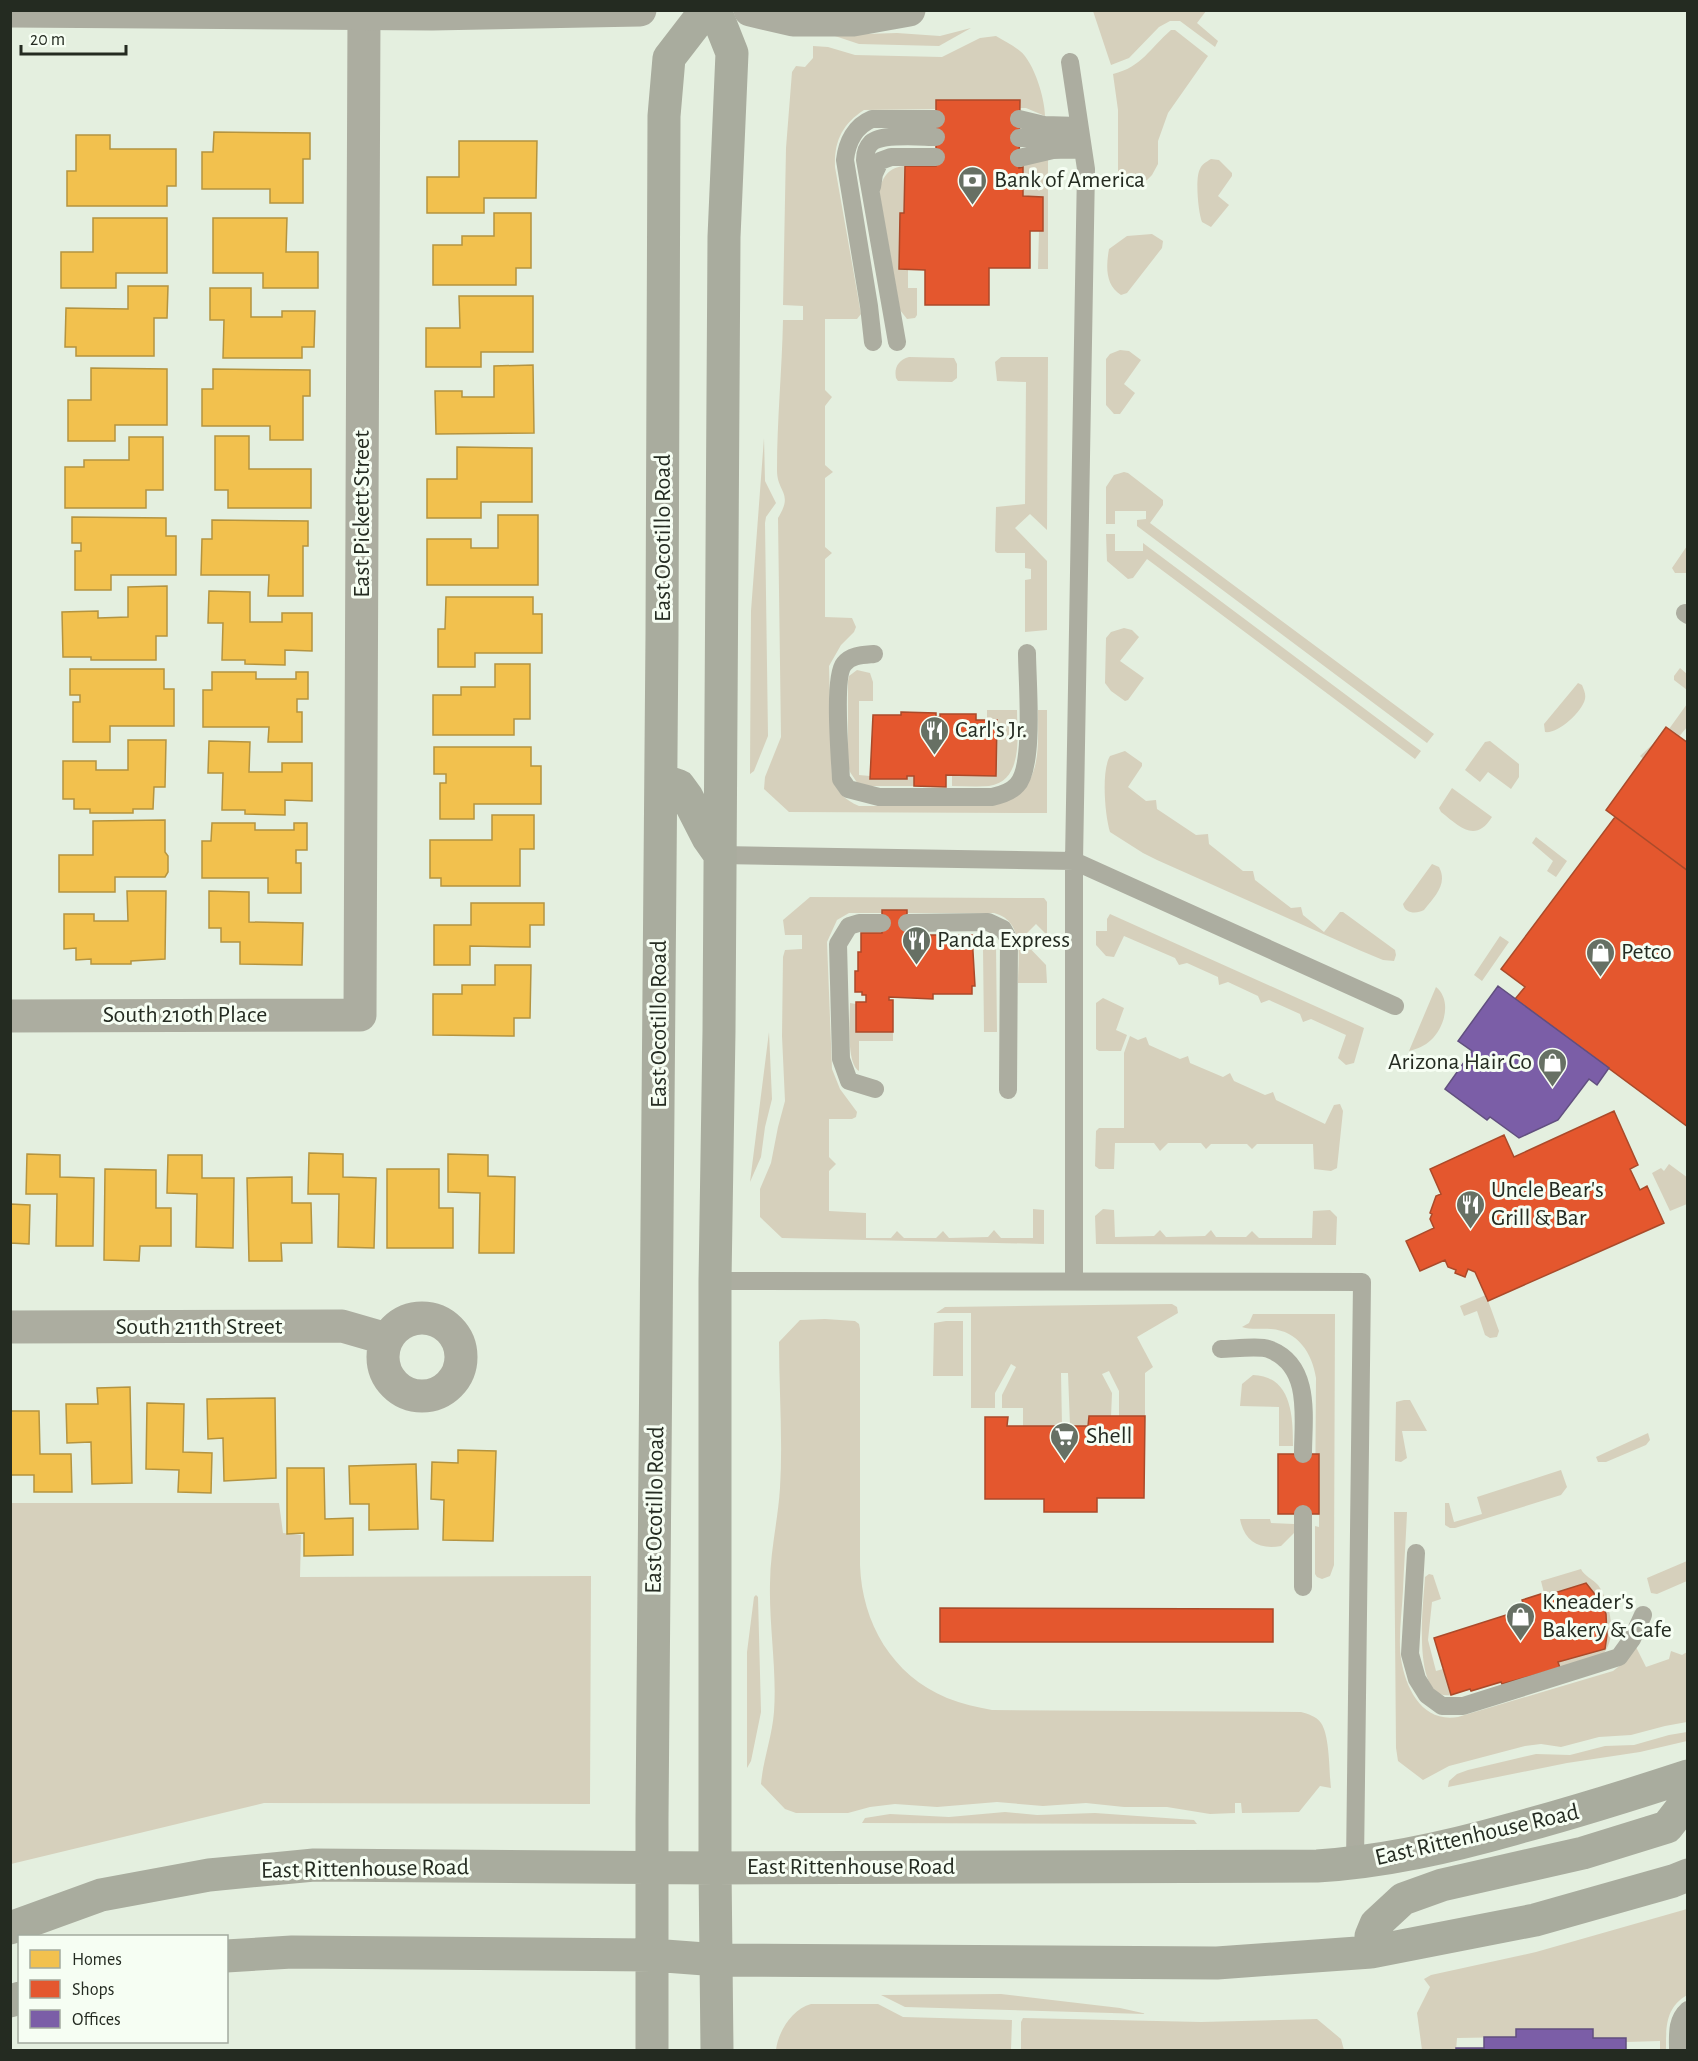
<svg xmlns="http://www.w3.org/2000/svg" width="1698" height="2061" font-family="'Alegreya Sans',sans-serif">
  <rect width="100%" height="100%" fill="#e4efdf"/>
  <path fill="#d6d0bc" d="M1093,11h113l-9,12 21,18 -3,6 -35,-26h-10l-11,6 -30,31 -18,7z
    M971,28l-32,18 -80,-2 -27,-9 65,-2 43,3z
    M1171,30h4l33,26 -40,57 -10,28v23l-6,11 -5,5 -11,4 -8,1 -10,-5v-70l-5,-36c29,-7 37,-26 58,-44z
    M996,36c8,5 17,9 24,15 14,11 25,48 25,65l-19,-8 -162,2c-22,14 -30,32 -29,57l26,147 -4,5h-32v71l7,7 -7,9v59l8,7 -8,6v69l7,6 -7,6v58l27,1 4,9 -2,5 -13,13 -12,21 3,112c5,14 13,22 27,28h132c52,-14 47,-51 47,-96h9v103l-258,-1 -25,-23 1,-12 16,-40 -3,-219c16,-26 -1,-25 -1,-48 0,-50 5,-100 6,-150h20v-14l-20,-1 3,-157 6,-76 4,-6 9,1 8,-9v-12l15,1 27,8 87,2 38,-19z
    M1048,157v112h-10l1,-38h4v-34l-20,-1v-29l12,-8z
    M1211,159l8,1 13,13v3l-14,20 11,9 -18,22 -9,-5c-4,-10 -7,-45 -2,-53 2,-5 6,-7 11,-10z
    M905,166l-1,47h-4l-1,56 9,1v18h9v27l-2,3 -8,1 -7,-9 -21,-119c4,-15 10,-24 26,-25z
    M1152,234l11,7 -1,7 -35,45 -6,2c-16,-10 -15,-29 -12,-46l18,-13z
    M1120,350l9,1 12,9 -17,24 11,9 -15,21h-6l-8,-9v-46l4,-5z
    M909,357l45,1 3,6v14l-5,4 -54,-1 -2,-3c-2,-10 2,-18 13,-21z
    M1001,357h47l-1,173 -17,-16 -15,14 32,33v69l-22,2v-52l6,-1v-10l-6,-1v-15h-28l-2,-2 1,-44 29,-3 1,-122 -29,-1 -2,-19z
    M764,438l1,43 11,22 -10,14 -1,6 3,213 -14,35 -4,3 1,-163z
    M1124,472l4,1 35,27v5l-13,18 284,211 -7,9 -290,-217v-6l9,-1v-8h-31v13h-9v-37l8,-12z
    M1106,534h9v17h28v-8l278,208 -6,8 -268,-200 -14,19 -5,1 -21,-18z
    M1687,546v27h-12l-3,-5z
    M1124,628l8,2 7,7 -19,24 24,17 -16,22 -3,1 -14,-10 -6,-8 1,-45 5,-6z
    M1680,668l7,6v16l-13,-10v-4z
    M857,670l13,3 3,9v19h-14v74l11,1 1,3h35l1,-3h7v10h-44l-12,-2 -8,-12 -2,-7v-84l1,-5z
    M1578,683l4,2c2,5 4,9 3,14 -3,13 -27,35 -40,33l-1,-8z
    M1687,704v23l-34,41 -13,-12 29,-27z
    M987,710h30c0,25 7,71 -28,76 -12,1 -25,0 -37,0v-10h44l1,-55 -10,-1z
    M1490,741l29,23v13l-8,12 -23,-17 -8,10 -15,-12 20,-28z
    M1125,751l17,12v3l-14,21 18,14 10,-1 1,9 39,26 12,-1 1,10 34,27h10l2,9 36,28 10,-1 2,8 21,17 16,-20h3l52,38 1,5 -2,6 -11,-1 -24,-10 -202,-90 -14,-7 -33,-21c-5,-16 -9,-61 0,-76z
    M1452,788l40,29c-17,27 -33,9 -51,-5l-2,-4z
    M1536,837l31,24 -11,16 -9,-6 6,-10 -21,-18z
    M1432,864l7,3c9,17 -4,29 -15,43 -7,4 -19,4 -21,-6z
    M810,897l234,1 3,4v33l-11,-11 -15,15 25,26 1,18h-29c0,-26 7,-62 -24,-70h-145l-12,7 -10,22 5,127 8,20 17,23 -1,5 -4,2h-23v38l7,7 -7,7v40l37,2v25h25l6,-7 7,7h32l7,-7 6,7 39,-1 6,-7 7,8h32v-29l11,1v34l-262,-6 -22,-21v-28l11,-26 7,-36 7,-26 -3,-65 1,-79 2,-7 17,-1v-14h-17l-2,-15z
    M1110,914l254,114 -10,35 -8,2 -8,-7 8,-23 -35,-16 -8,3 -3,-8 -31,-14 -8,3 -3,-7 -30,-14 -9,3 -1,-8 -31,-14 -8,2 -4,-7 -51,-22 -10,21 -8,-1 -10,-11v-14h11v-12z
    M980,934l11,5 5,6 1,87h-13l-1,-83 -11,-1v-13z
    M1500,936l9,6 -27,39 -8,-6z
    M1436,987c16,13 9,40 -5,53 -6,6 -14,9 -22,11z
    M1103,998l21,10 -8,22 11,5 -6,16h-22l-3,-2v-46z
    M850,1003l6,1 1,28h36v9h-34v30c-13,-8 -9,-52 -9,-68z
    M769,1032l3,67 -7,28 -4,30 -11,25z
    M1130,1036l8,4 8,-3 3,8 31,14 8,-3 2,7 33,14 7,-4 4,8 31,14 8,-3 3,8 49,24 9,-19 6,-1 3,7 -6,57 -6,3 -17,-2 -1,-25h-56l-5,5 -5,-5h-36l-5,5 -5,-6h-33l-8,8 -6,-8h-39l-1,26h-15l-4,-3 1,-35 3,-3h25v-75z
    M1669,1164l19,14 -1,26 -17,7 -18,-38 9,-5 3,3z
    M1103,1209l11,1 1,27 39,-1 6,-6 6,7 39,-1 6,-6 5,7h30l6,-6 7,7h53l1,-27 17,-1 7,7 -1,27v1l-240,-1 -1,-28z
    M1486,1295l13,36 -2,6 -7,1 -5,-3 -8,-24 -13,5 -4,-10z
    M1172,1304l5,3 1,6 -41,24 16,30 -8,6v43l-26,1v-26l-10,-20 -7,3 10,19 -1,24 -23,9h-18l-2,-53h-7l1,53h-39v-18h-21v-13l14,-28 -5,-3 -16,29v15h-24v-95h-35l9,-6z
    M1253,1314h82l-1,251 -4,11 -8,3 -5,-2 -2,-3v-48l4,1v-12l-4,-1 1,-136c-4,-25 -18,-47 -45,-49 -10,-1 -20,1 -29,-2l7,-4z
    M825,1319l30,2 4,3 1,5v236c2,58 32,110 87,133 15,6 30,9 45,12l309,2c7,2 15,4 20,11 9,13 8,49 10,65l-11,-2 -21,26 -57,1 -1,-10h-6v10l-25,1 -43,-7h-43l-38,-4 -43,3 -46,-4 -60,5 -42,-3 -25,3 -22,6h-52l-11,-4 -24,-25c2,-24 11,-47 13,-72 3,-43 -5,-85 -4,-128 0,-32 8,-64 10,-96 3,-48 -1,-97 -1,-146l21,-22z
    M946,1321h17v55h-30l1,-53z
    M1253,1375c39,1 40,42 40,71h-14v-39l-39,-1 2,-22z
    M1404,1400h6l17,31h-25l5,27 -6,4 -6,-1 1,-59z
    M1648,1433l2,7 -4,5 -40,17h-8l-2,-5z
    M1561,1470l6,17 -6,8 -106,33h-5l-5,-3v-22h4l5,19 28,-8 -5,-17z
    M10,1503h269l4,30 18,2 -1,42 291,-1 -1,228 -326,-1 -253,61z
    M1394,1512h13c-1,26 -3,52 -4,78 -1,22 -5,47 -2,69 5,31 22,64 57,58l155,-46 14,-11 8,-15 11,22 23,-8 2,-8 11,4 5,-3v70l-22,4 -34,9 -32,2 -38,10 -20,-3 -16,2 -76,20 -26,14 -25,-19 -2,-13z
    M1240,1519h30l1,4 23,1v9l-13,13c-22,4 -37,-5 -41,-27z
    M1687,1561v20l-30,13 -6,-1 -4,-15z
    M1581,1569c3,7 12,10 17,16 12,16 20,53 5,69l-43,14 -2,-6 47,-14c7,-26 -2,-45 -18,-65l-39,12 -4,-2 -3,-12z
    M1429,1574l4,1 8,24 -9,3 -4,38 8,31 7,-2 8,26c-41,7 -27,-95 -26,-118z
    M756,1595l2,2 3,115 -10,49 -4,7v-116l7,-55z
    M1687,1732v9l-47,11 -73,11 -119,24 1,-6 8,-7 11,-4 68,-16 34,1 35,-9 29,-1 35,-10z
    M1005,1812l32,3 58,-2 99,7 3,4 -335,-1 3,-5 25,-4 59,3z
    M1687,1909v86c-22,13 -21,33 -21,55h-6v-9l-34,1 -1,-4h-32v-9h-76l-1,8 -59,1 -1,12h-34l-5,-37 13,-26 -6,-8 7,-4 105,-23z
    M1001,1994l119,14 27,6 -242,-7 -24,-12z
    M811,2004h67l25,13 109,3 -1,30h-235c2,-18 16,-41 35,-46z
    M1023,2018l178,4 116,-3 24,20 3,11h-323v-28z"/>
  <path fill="#f2c14e" stroke="#b49440" stroke-width="1.5" d="M214,132l96,1v26h-7v44h-33v-14h-68v-37h11z
    M76,135h34v14h66v37h-9v20h-100v-35h9z
    M459,141h78l-1,57h-52v15h-57v-36h32z
    M494,213h37v55h-15v17h-83v-40h29v-9h32z
    M93,218h74v55h-51v15h-55v-36h32z
    M213,218h74l-1,34h32v36h-55v-15h-50z
    M128,286h40l-1,32h-13v38h-78v-9h-11l1,-39 62,1z
    M210,288h41v29h31v-6h33l-1,36h-12v11h-79l1,-38h-14z
    M459,296h74v56h-52v15h-55v-39h34z
    M533,365l1,68 -98,1 -1,-43h27v6h32v-31z
    M91,368l76,1v56h-52v16h-47v-41h23z
    M213,369l97,1v26h-7v44h-33v-14h-68v-37h11z
    M215,436h34v33h62v39h-83v-18h-13z
    M129,437h34v53h-17v18h-81v-41h19v-7h45z
    M457,447l75,1v54h-51v16h-54v-39h30z
    M498,515h40v70h-111v-46h44v9h27z
    M72,517l94,1v18h10v39h-65v15h-36v-39h6v-8h-9z
    M212,520l96,1v25h-5v50h-35l1,-21h-68l1,-36h10z
    M167,586v50h-11v24h-65v-3h-28l-1,-45 36,-1v7l30,-1v-30z
    M209,591l41,1v30h32v-9h30v38l-27,-1v15l-40,-1v-4h-23l1,-37h-15z
    M446,597h87v17h9v39h-67v14h-37v-38h7z
    M495,664h35v55h-16v16h-81v-40h28v-8h34z
    M70,669h94v20h10v37h-64v16h-37v-40h7v-7h-10z
    M212,672h44v7h40v-7h12v27h-11v13h5v30h-34l1,-15h-66v-37h9z
    M128,740h38l-1,47h-11l-1,22h-20v4h-43v-4h-16v-10h-11v-38h33v9h32z
    M209,741l41,1 -1,30h33v-9h30v38l-27,-1v15l-40,-1v-4h-23l1,-37h-15z
    M434,747h97v19h10v38h-67v15h-34v-36h6v-9h-12z
    M492,815h42v34h-14v37h-79v-8h-11v-38h62z
    M165,820v32l3,4v16l-3,5h-50v15h-56v-37h34v-34z
    M212,823h43v7h39v-7h13v27h-11v13h5v30h-33v-15h-66v-37h9z
    M127,891h39l-1,68 -34,2v3h-40v-5l-15,1v-12l-12,1v-35h30v7h34z
    M209,891l40,1v30l54,1 -1,42 -62,-1v-22h-19v-14h-12z
    M471,903h73v22h-14v22l-60,-1v19h-36v-40h37z
    M495,965h36l-1,53h-16v18l-81,-1v-41h29v-9h33z
    M309,1153l34,1v23l33,1 -2,70 -36,-1 1,-53h-31z
    M27,1154l33,1v22l34,1 -1,68h-37l1,-52h-31z
    M448,1154l40,1v21l27,1 -1,76h-35l1,-60 -32,-1z
    M168,1155h34v23h32l-1,70 -37,-1 1,-53 -30,-1z
    M105,1169l51,1v38h15v38h-31l-1,15 -35,-1z
    M387,1169h52v39h14v40h-66z
    M292,1177v26h19l1,40h-31l1,18h-33l-2,-83z
    M10,1204l20,1 -1,39 -19,-1z
    M130,1387l2,96 -40,1 -1,-42 -24,1 -1,-39h32l-1,-16z
    M275,1398l1,80 -52,3 -1,-43 -15,1 -1,-40z
    M147,1403l37,1 -1,48 29,1 -1,40 -33,-1 1,-22 -33,-1z
    M10,1411h29l1,43h31l1,38h-38v-17h-24z
    M458,1450l38,1 -3,90 -50,-1 1,-40 -13,-1 1,-37 26,1z
    M416,1464l2,65 -49,1v-26h-19l-1,-38z
    M287,1468h37l1,51 28,-1v37l-49,1v-23l-17,1z"/>
  <path fill="#e4572e" stroke="#aa4a2a" stroke-width="1.5" d="M936,100h84l-1,68 4,-1v29l20,1v34h-13v37h-41v37h-64v-35l-26,-1 1,-56h4l1,-47h31z
    M901,712l35,1v4h4v-3h36v6h21l-1,56 -50,-1v12l-32,-1v-10h-7v3h-37l3,-64h28z
    M1666,727l22,16v128l-82,-61z
    M1615,817l73,54v256l-173,-128 10,-12 -24,-18z
    M882,910h25v25h65l3,51h-3v8h-39v5l-44,-2v3h4v32h-37v-30h10v-7h-4v-3h-7v-21h3v-19h3v-19h21z
    M1614,1111l24,54 -8,4 10,21 7,-4 17,37 -176,78 -13,-29 -7,-3 -3,8 -10,-4 1,-3 -8,-3 -3,-7 -25,11 -14,-30 28,-13 -4,-9 2,-5 -2,-1 6,-17 5,-2 -11,-25 74,-34 10,22z
    M1089,1416h56l-1,82h-47v14h-53v-13h-59v-82h23l-1,9h81z
    M1278,1454h41v60h-41z
    M1586,1583l15,19 5,12 1,21 -2,14 -47,13 2,6 -58,16 -1,-2 -30,9 -1,-2 -19,6 -17,-57 91,-29 -3,-9 25,-8 1,3z
    M940,1608l333,1v33h-333z"/>
  <path fill="#7b5ea7" stroke="#614f7f" stroke-width="1.5" d="M1498,986l111,82 -12,17 -8,-6 -31,41 -39,18 -29,-21 -3,3 -42,-31 27,-38 -14,-10z
    M1516,2029h77v9h33v12h-170v-2h28v-11h32z"/>
  <g fill="none" stroke-linecap="round" stroke-linejoin="round">
    <path stroke="#acada0" stroke-width="18" d="M1070,62l16,107 -12,692v420
      M1019,119l25,6 35,1
      M1019,138h55
      M1019,158l34,-8 30,-1
      M872,187l2,-13 6,-13 11,-4h45
      M873,342l-4,-36 -24,-146c2,-18 10,-34 27,-41h64
      M897,342l-32,-182c0,-6 1,-12 6,-17 11,-10 50,-6 65,-6
      M1685,613l3,2
      M874,654c-11,1 -23,1 -30,10 -11,13 -4,95 -3,115l7,10 31,8h113c9,-2 19,-5 25,-12 18,-18 10,-105 10,-132
      M720,855l354,6 321,145
      M907,923l81,-1 15,7 6,11 -1,150
      M875,1089l-26,-8 -8,-22 -3,-115 11,-18 10,-3h23
      M715,1281l647,1 -7,582
      M1221,1349c12,0 40,-4 50,1 41,17 32,69 32,104
      M1416,1553l-6,101 7,25 10,16 15,11h21l156,-49 13,-18 11,-24
      M1303,1587v-73
      M1678,2050c0,-15 -2,-29 10,-40"/>
    <path stroke="#acada0" stroke-width="33" d="M10,1016l350,-1 4,-1002
      M383 1357a39 39 0 1 1 78 0a39 39 0 1 1-78 0Z
      M10,1327l332,-1 45,13"/>
    <path stroke="#acada0" stroke-width="33" d="M750,10l43,10h60l56,-10
      M10,11l422,3 208,-4"/>
    <path stroke="#a9ac9e" stroke-width="33" d="M715,10l17,43 -8,184 -5,794 -4,250v587l2,182
      M661,780l18,6 8,11 21,41 12,17
      M10,1928l91,-33 108,-20 105,-10 401,3 602,-2c67,-4 132,-19 196,-37 59,-16 117,-34 175,-53
      M1371,1952v-16l5,-12 27,-25 39,-14 141,-32 84,-26 21,-27
      M226,1956l66,-4 360,3 66,5 499,3 154,-11 164,-32 138,-39 15,-6
      M10,2001l10,-3
      M652,2050v-231l10,-1185 2,-518 5,-58 37,-48"/>
  </g>
  <defs>
    <symbol id="bank-pin" viewBox="-11 -11 22 30"><path d="M0 17L-7.5 6A9.5 9.5 0 1 1 7.5 6Z" fill="#677064" stroke="#f6fef3"/><path d="M-6-4H6V4H-6ZM0-2.3a2.3 2.3 0 1 0 0 4.6a2.3 2.3 0 1 0 0-4.6Z" fill="#fff"/></symbol>
    <symbol id="restaurant-pin" viewBox="-11 -11 22 30"><path d="M0 17L-7.5 6A9.5 9.5 0 1 1 7.5 6Z" fill="#677064" stroke="#f6fef3"/><path d="M-5-6h1v4h1v-4h1v4h1v-4h1v5L-1.5 .5V6h-2V.5L-5-1ZM5-6V6H3V1.5H1.5Q1.5-4 5-6Z" fill="#fff"/></symbol>
    <symbol id="shop-pin" viewBox="-11 -11 22 30"><path d="M0 17L-7.5 6A9.5 9.5 0 1 1 7.5 6Z" fill="#677064" stroke="#f6fef3"/><path d="M-5-2.5h2.3a2.7 3.5 0 0 1 5.4 0H5L5.5 6h-11ZM-1.5-2.5h3a1.5 2.3 0 0 0-3 0Z" fill="#fff"/></symbol>
    <symbol id="supermarket-pin" viewBox="-11 -11 22 30"><path d="M0 17L-7.5 6A9.5 9.5 0 1 1 7.5 6Z" fill="#677064" stroke="#f6fef3"/><path d="M-6-5.5h2.5l.6 2H6L4.5 2H-2.5L-4.4-4H-6ZM-1.5 3.2a1.3 1.3 0 1 0 .1 0ZM3 3.2a1.3 1.3 0 1 0 .1 0Z" fill="#fff"/></symbol>
  </defs>
  <g fill-rule="evenodd">
    <use href="#bank-pin" x="956" y="164" width="33" height="45"/>
    <use href="#restaurant-pin" x="918" y="714" width="33" height="45"/>
    <use href="#restaurant-pin" x="900" y="924" width="33" height="45"/>
    <use href="#shop-pin" x="1584" y="936" width="33" height="45"/>
    <use href="#shop-pin" x="1536" y="1046" width="33" height="45"/>
    <use href="#restaurant-pin" x="1454" y="1188" width="33" height="45"/>
    <use href="#supermarket-pin" x="1048" y="1420" width="33" height="45"/>
    <use href="#shop-pin" x="1504" y="1600" width="33" height="45"/>
  </g>
  <g text-anchor="middle" dominant-baseline="central" stroke-width="6" stroke-linejoin="round" paint-order="stroke">
    <g font-size="24" fill="#242b21" stroke="#f6fef3" text-anchor="start">
      <text x="994" y="180">Bank of America</text>
      <text x="955" y="730">Carl's Jr.</text>
      <text x="937" y="940">Panda Express</text>
      <text x="1621" y="952">Petco</text>
      <text x="1532" y="1062" text-anchor="end">Arizona Hair Co</text>
      <text x="1491" y="1190">Uncle Bear's<tspan x="1491" dy="28">Grill &amp; Bar</tspan></text>
      <text x="1086" y="1436">Shell</text>
      <text x="1542" y="1602">Kneader's<tspan x="1542" dy="28">Bakery &amp; Cafe</tspan></text>
    </g>
    <g font-size="24" fill="#242b21" stroke="#f6fef3">
      <text transform="translate(362 514) rotate(-90)">East Pickett Street</text>
      <text transform="translate(663 538) rotate(-90)">East Ocotillo Road</text>
      <text x="185" y="1015">South 210th Place</text>
      <text transform="translate(659 1024) rotate(-90)">East Ocotillo Road</text>
      <text x="199" y="1327">South 211th Street</text>
      <text transform="translate(655 1510) rotate(-89)">East Ocotillo Road</text>
      <text transform="translate(1477 1835) rotate(-13)">East Rittenhouse Road</text>
      <text x="851" y="1867">East Rittenhouse Road</text>
      <text transform="translate(365 1869) rotate(-1)">East Rittenhouse Road</text>
    </g>
  </g>
  <rect width="1698" height="2061" fill="none" stroke="#242b21" stroke-width="24"/>
  <rect x="18" y="1935" width="210" height="108" fill="#f6fef3" stroke="#a2aa9f" stroke-width="1.5"/>
  <rect x="30" y="1950" width="30" height="18" fill="#f2c14e" stroke="#a2aa9f" stroke-width="1.5"/>
  <text x="72" y="1965" font-size="18" fill="#242b21">Homes</text>
  <rect x="30" y="1980" width="30" height="18" fill="#e4572e" stroke="#a2aa9f" stroke-width="1.5"/>
  <text x="72" y="1995" font-size="18" fill="#242b21">Shops</text>
  <rect x="30" y="2010" width="30" height="18" fill="#7b5ea7" stroke="#a2aa9f" stroke-width="1.5"/>
  <text x="72" y="2025" font-size="18" fill="#242b21">Offices</text>
  <path d="M21 45v9h105v-9" fill="none" stroke="#242b21" stroke-width="3"/>
  <text x="30" y="45" font-size="18" fill="#242b21" stroke="#f6fef3" stroke-width="4.5" paint-order="stroke">20 m</text>
</svg>
